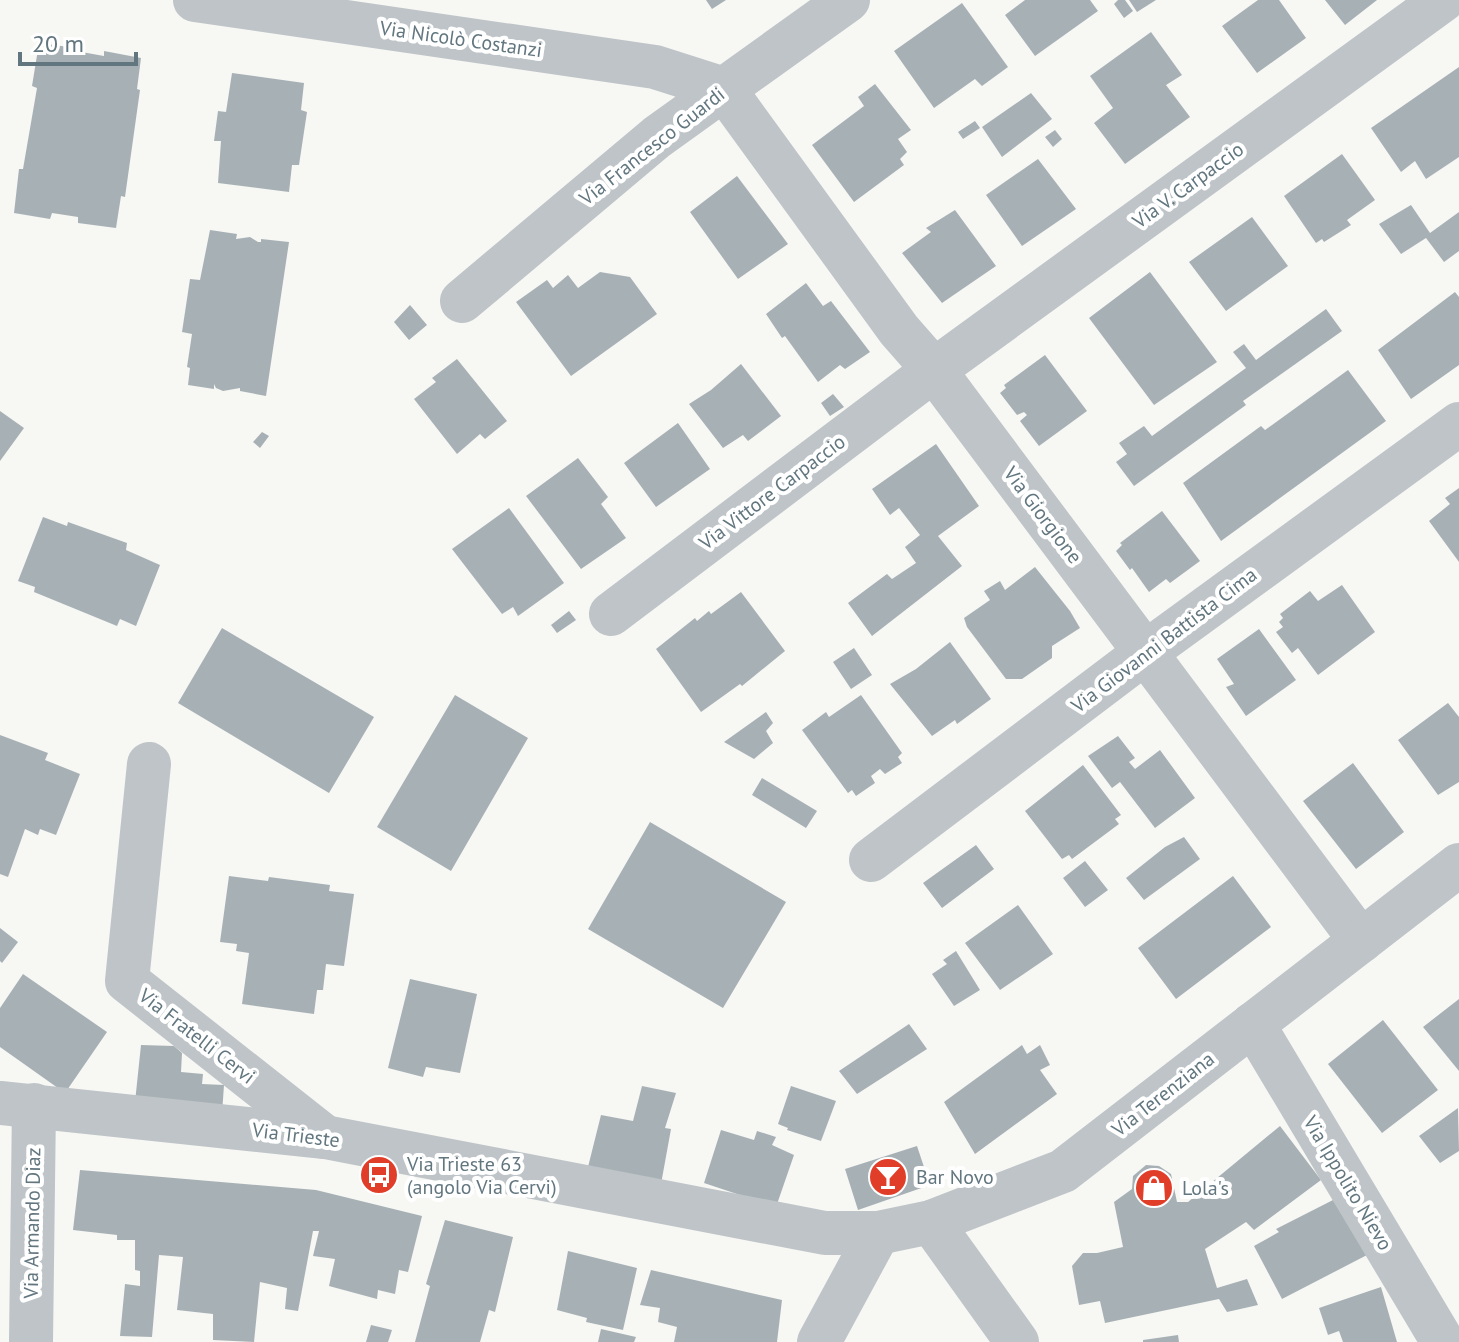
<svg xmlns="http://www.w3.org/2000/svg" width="1459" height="1342" font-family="'PT Sans',sans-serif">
  <rect width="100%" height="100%" fill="#f7f7f4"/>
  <path fill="#a7b1b5" d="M706,0h20l-14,9z
    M1025,0h65l8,11 -63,45 -30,-41z
    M1118,0h7l8,11 -9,7 -10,-14z
    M1129,0h27l-19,12z
    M1258,0h21l27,38 -49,35 -35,-47z
    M1325,0h52l-32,25z
    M962,3l46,64 -26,19 -7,-7 -41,29 -40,-57z
    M1151,32l31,43 -16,10 24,32 -65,47 -31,-41 19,-15 -23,-32z
    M39,43l37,5v3l28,5v-5l37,7 -4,31 3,1 -15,107 -4,-1 -5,32 -38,-5v-6l-26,-4 -2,6 -36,-6 5,-44h4l14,-81 -5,-2z
    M1459,67v90l-33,22 -11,-18 -14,11 -30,-44z
    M232,73l72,10 -3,27 6,2 -8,53h-7l-3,27 -71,-9 3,-42h-7l4,-30 8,1z
    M875,84l36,46 -13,9 9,13 -7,7 4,6 -50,37 -42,-57 52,-39 -6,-9z
    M1031,93l21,26 -50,38 -20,-30z
    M975,121l5,7 -17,11 -5,-7z
    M1055,130l7,9 -9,8 -8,-10z
    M1342,154l33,46 -28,20 4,5 -27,17 -2,-3 -6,4 -32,-47z
    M1038,159l38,50 -54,37 -36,-51z
    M737,176l51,68 -50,35 -48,-67z
    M1411,205l19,28 29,-21v39l-15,11 -18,-24 -25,16 -22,-30z
    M955,210l41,56 -54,37 -40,-50 29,-21 -5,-4z
    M1252,217l36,49 -62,45 -37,-49z
    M210,230l27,4 -1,5 14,-2 8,5h3v-3l28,3 -23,154 -26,-5v-3l-17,3 -7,-3 -2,-4v5l-26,-4 2,-17 -3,-1 5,-33 -10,-2 8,-53 10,1z
    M600,272l30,5 27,37 -86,62 -55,-74 31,-22 6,8 15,-13 10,13z
    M1150,272l67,90 -63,43 -65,-87z
    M806,283l17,23 8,-5 39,51 -25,17 -5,-4 -22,17 -33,-46 -3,2 -16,-24z
    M1455,292l4,5v68l-48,34 -33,-49z
    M410,305l17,20 -18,15 -15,-18z
    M1326,309l16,22 -99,70 3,4 -112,81 -18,-24 11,-8 -8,-11 25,-17 8,10 94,-68 -13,-16 11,-8 12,16z
    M1045,355l42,56 -48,35 -19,-25 7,-6 -3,-3 -7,3 -17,-22 6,-5 -2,-3z
    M457,359l50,62 -22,18 -5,-5 -23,20 -43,-55 22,-17 -4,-4z
    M741,364l40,52 -33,25 -5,-6 -20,13 -34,-44 22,-14z
    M1348,370l38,51 -165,120 -38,-58 78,-57 4,4z
    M833,394l11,13 -14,9 -9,-13z
    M0,411l24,17 -24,33z
    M678,423l32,46 -54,38 -32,-44z
    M262,432l7,4 -9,12 -7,-6z
    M936,444l43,62 -41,30 24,30 -90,70 -24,-33 39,-29 5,5 24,-16 -11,-16 15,-12 -21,-27 -9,7 -18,-26z
    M578,458l30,39 -7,7 25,34 -45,31 -55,-73z
    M1459,488v74l-30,-41 21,-17 -5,-6z
    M509,508l55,75 -46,33 -5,-9 -11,7 -50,-65z
    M1162,511l38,50 -30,22 -4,-4 -17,13 -17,-24 -2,2 -14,-19 6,-6 -2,-2z
    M43,517l24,9 1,-4 59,21 -1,7 34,15 -24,61 -16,-7 -3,7 -83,-34 1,-5 -17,-6z
    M1035,567l35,44 10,17 -28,18v12l-30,21h-16l-39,-52 -3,-9 26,-18 -6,-9 16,-10 5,9z
    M1342,585l33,47 -57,43 -20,-27 -6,5 -16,-21 7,-5 -4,-5 4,-4 -3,-4 30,-23 8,10z
    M741,592l44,59 -43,35 -2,-2 -39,28 -45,-63 39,-31 2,3 12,-10 2,3z
    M569,611l7,9 -19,13 -6,-8z
    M222,628l152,89 -45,76 -151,-90z
    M1259,629l37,51 -50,36 -20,-29 8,-3 -17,-25z
    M950,642l41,57 -34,25 -2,-4 -23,16 -42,-52 26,-15z
    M854,648l18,27 -21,14 -18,-27z
    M455,695l73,43 -77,133 -74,-44z
    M861,695l41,58 -4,4 4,6 -17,11 -5,-5 -9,7 4,7 -19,13 -4,-6 -4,3 -46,-63 24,-18 3,5z
    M1448,703l11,14v65l-21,13 -40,-55z
    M766,712l7,11 -7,8 7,12 -19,16 -30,-17z
    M0,735l48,18 -3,7 35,14 -24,61 -16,-6 -2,6 -13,-6 -17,48 -8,-3z
    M1118,736l17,22 -6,4 6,7 25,-19 35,48 -40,30 -35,-46 -8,6 -24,-32z
    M1353,763l51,69 -48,37 -53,-68z
    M1083,765l38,50 -6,4 4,5 -47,35 -3,-4 -7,4 -37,-48z
    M762,778l55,33 -11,17 -54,-33z
    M650,822l136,80 -63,106 -135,-79z
    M1184,837l16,22 -56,41 -18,-22 39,-31z
    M976,845l18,24 -52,39 -19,-25z
    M1085,861l23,29 -23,17 -22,-29z
    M229,876l39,5 1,-4 61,8 -1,6 25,3 -10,72 -18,-2 -3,26h-6l-3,24 -72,-10 7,-51 -13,-2 1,-7 -17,-2z
    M1233,876l38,51 -95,72 -38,-51z
    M1018,905l35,49 -53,36 -35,-47z
    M0,928l18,14 -16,21 -2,-2z
    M956,951l24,39 -26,16 -22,-32 15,-10 -4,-4z
    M23,974l84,58 -42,61 -65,-46v-39z
    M410,979l67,15 -17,79 -34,-6 -3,10 -35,-9z
    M1459,999v72l-36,-44z
    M1383,1020l55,70 -56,43 -54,-69z
    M909,1024l18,25 -70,45 -18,-23z
    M141,1045l33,1 8,7 -1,19 22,2 -1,10 22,1 -2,29 -87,-12z
    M1022,1045l5,9 13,-9 10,20 -10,5 17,24 -82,60 -31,-52z
    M642,1086l34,7 -11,35 6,1 -10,55 -73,-17 13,-52 32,6z
    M791,1086l45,15 -15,40 -34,-11 1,-2 -10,-4z
    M1458,1108l1,43 -19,12 -21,-27z
    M1280,1126l41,54 -67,50 -8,-8 -41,27 12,39 30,-9 11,26 -31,7 -8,-13 -114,24 -5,-22 -21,4 -7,-39 11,-13h14l26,-6 -9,-45 18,-13 1,-13 13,-11 13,1 12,8 6,28h11z
    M721,1130l33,10 3,-9 19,6 -4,8 22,10 -18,52 -72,-24z
    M917,1146l13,39 -72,25 -13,-41z
    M80,1170l236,20 106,26 -14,56 -9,-2 -4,24 -17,-4 -1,9 -48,-13 6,-27 -22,-3 6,-25h-6l-15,80 -13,-2 2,-21 -27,-6 -6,60 -41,-2v-26l-36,-4 6,-53 -24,-2 -7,82 -32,-1 5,-52 15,2v-15l-5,-1v-30h-18v-5l-44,-5z
    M1333,1200l34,55 -85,44 -28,-53 25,-14 -3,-3z
    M445,1220l68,17 -18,75 -6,-2 -9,32h-65l15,-56 -4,-2z
    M568,1251l69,17 -14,62 -37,-8 1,-4 -30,-8z
    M651,1270l131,30 -5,42h-103l3,-15 -19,-5 2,-14 -20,-3z
    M1381,1287l16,55h-54l-4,-11 -11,4 -9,-27z
    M371,1325l21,5 -4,12h-22z
    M601,1329l35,8 -2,5h-36z
    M1178,1335l1,7h-36v-2z"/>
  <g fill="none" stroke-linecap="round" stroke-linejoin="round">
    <path stroke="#bec4c7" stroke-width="44" d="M195,0l460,67 69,22 175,241 35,40 427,571
      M462,301l195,-164 191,-137
      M611,614l323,-244 509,-370
      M149,764l-22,217 198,156
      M871,860l275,-208 313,-228
      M1253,1024l190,318
      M931,1222l86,120
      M31,1342l3,-237
      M819,1342l59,-109"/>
    <path stroke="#bec4c7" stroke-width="44" d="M0,1103l325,34 500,96h53l53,-11 132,-51 396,-306"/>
  </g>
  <defs>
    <symbol id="bus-disc" viewBox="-11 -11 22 22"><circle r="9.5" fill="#e13e2a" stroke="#fff"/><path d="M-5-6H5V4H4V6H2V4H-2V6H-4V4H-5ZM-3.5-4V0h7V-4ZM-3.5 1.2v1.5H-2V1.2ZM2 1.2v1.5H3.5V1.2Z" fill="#fff"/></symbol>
    <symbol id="bar-disc" viewBox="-11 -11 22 22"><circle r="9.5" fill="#e13e2a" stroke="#fff"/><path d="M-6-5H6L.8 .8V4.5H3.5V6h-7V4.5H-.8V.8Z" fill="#fff"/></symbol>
    <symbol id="shop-disc" viewBox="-11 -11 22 22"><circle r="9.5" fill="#e13e2a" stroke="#fff"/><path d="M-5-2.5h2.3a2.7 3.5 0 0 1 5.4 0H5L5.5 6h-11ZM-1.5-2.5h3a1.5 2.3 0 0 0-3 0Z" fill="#fff"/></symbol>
  </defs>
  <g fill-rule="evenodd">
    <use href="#bus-disc" x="357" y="1153" width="44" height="44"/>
    <use href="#bar-disc" x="866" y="1155" width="44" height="44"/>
    <use href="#shop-disc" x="1132" y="1166" width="44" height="44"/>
  </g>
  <g text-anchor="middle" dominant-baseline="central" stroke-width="8" stroke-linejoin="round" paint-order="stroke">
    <g font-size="20" fill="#62767f" stroke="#fff">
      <text transform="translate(461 39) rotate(8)">Via Nicolò Costanzi</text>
      <text transform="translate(652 146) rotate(-38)">Via Francesco Guardi</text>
      <text transform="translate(1188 185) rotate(-36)">Via V. Carpaccio</text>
      <text transform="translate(772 492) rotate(-37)">Via Vittore Carpaccio</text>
      <text transform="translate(1043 515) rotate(53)">Via Giorgione</text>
      <text transform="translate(1164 640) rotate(-37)">Via Giovanni Battista Cima</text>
      <text transform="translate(197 1036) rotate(38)">Via Fratelli Cervi</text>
      <text transform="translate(1163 1094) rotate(-38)">Via Terenziana</text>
      <text transform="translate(296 1135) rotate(7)">Via Trieste</text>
      <text transform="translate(1348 1183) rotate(59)">Via Ippolito Nievo</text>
      <text transform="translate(32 1223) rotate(-89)">Via Armando Diaz</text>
    </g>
    <g font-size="20" fill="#62767f" stroke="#fff" text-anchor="start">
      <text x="407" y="1164">Via Trieste 63<tspan x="407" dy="23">(angolo Via Cervi)</tspan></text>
      <text x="916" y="1177">Bar Novo</text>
      <text x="1182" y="1188">Lola's</text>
    </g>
  </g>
  <path d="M20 52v12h116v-12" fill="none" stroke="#62767f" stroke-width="4"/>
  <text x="32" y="52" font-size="24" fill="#62767f" stroke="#ffffff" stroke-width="6" paint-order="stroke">20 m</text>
</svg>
